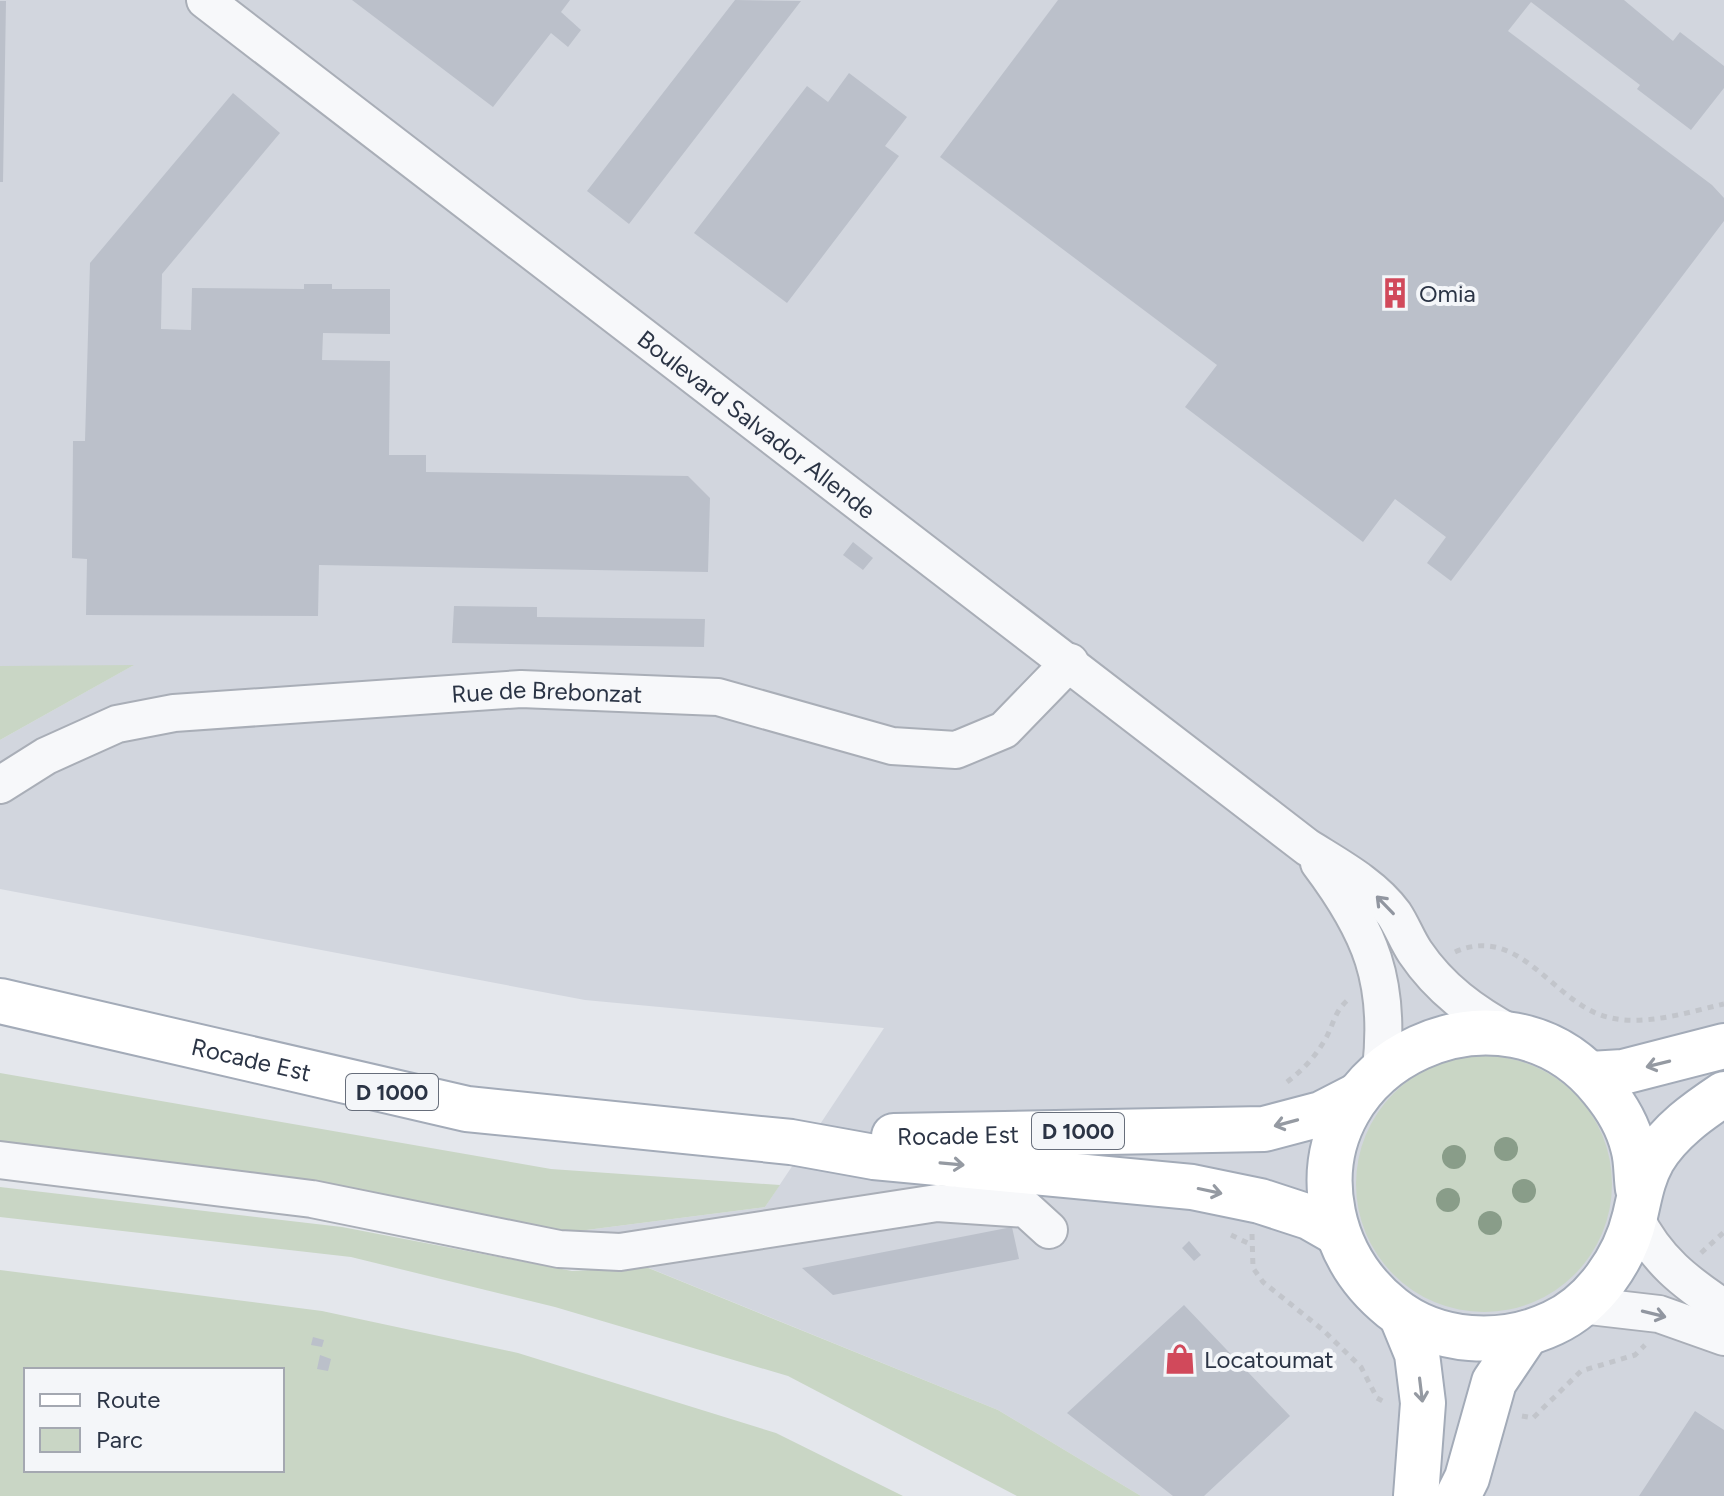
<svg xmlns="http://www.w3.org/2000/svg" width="1724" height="1496" font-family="Figtree,sans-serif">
  <rect width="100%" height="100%" fill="#e4e7ec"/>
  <path fill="#d2d6de" d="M0,0h1724v1496h-583l-143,-86 -435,-177 202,-26 119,-179 -299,-28 -585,-111v-149l132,-74h-132z"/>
  <path fill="#c9d6c5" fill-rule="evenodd" d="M134,665l-134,75v-74z
    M1356 1184a128 128 0 1 1 256 0a128 128 0 1 1-256 0Z
    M0,1073l551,96 229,16 -15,22 -202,26 -194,-41 -333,-38 -36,-11z
    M0,1187l342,40 230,44 74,-4 352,143 143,86h-124l-229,-120 -233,-69 -204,-50 -351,-40z
    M0,1270l322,41 196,42 258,80 127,63h-903zM26,1370h256v100h-256z"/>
  <path fill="#bbc0ca" d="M352,0h218l-9,12 20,18 -13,17 -17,-14 -58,74z
    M735,0l66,1 -172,223 -42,-33z
    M1058,0h566l49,41 7,-9 44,34v22l-33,42 -54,-41 3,-4 -109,-83 -23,29 204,154 12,13v23l-273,360 -24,-18 19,-26 -51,-38 -32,43 -178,-135 32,-42 -277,-208z
    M0,1h6l-3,181h-3z
    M849,73l58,44 -22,29 14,10 -112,147 -93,-70 113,-147 21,16z
    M233,93l47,40 -118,141 -1,55 30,1 1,-42 112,1v-5h28v5h58v45l-67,-1 -1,27 68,1 -1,94h37v17l262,4 22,22 -2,74 -389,-7 -1,51 -232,-1 1,-56 -15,-1 1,-117h12l5,-178z
    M853,542l20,16 -10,12 -20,-15z
    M454,606l83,1v10l168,2 -1,28 -252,-4z
    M1012,1227l7,32 -186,36 -31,-27z
    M1189,1241l12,14 -7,6 -12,-13z
    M1184,1305l106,111 -86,80h-31l-106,-83z
    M313,1337l11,3 -2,7 -11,-2z
    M320,1355l11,4 -3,12 -11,-2z
    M1695,1411l29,19v66h-85z"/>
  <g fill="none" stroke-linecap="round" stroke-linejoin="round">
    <defs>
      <g id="minor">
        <path id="s1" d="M205,0l1102,847c30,19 66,38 87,67 8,12 13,26 21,38 25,37 58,61 97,82"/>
        <path id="s2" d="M0,785l46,-29 71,-32 57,-11 347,-24 197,8 174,49 64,4 48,-20 66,-68"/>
        <path d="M1319,863c52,69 72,119 62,206"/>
        <path d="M0,1160l312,39 247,50 61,3 317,-49 89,6 23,21"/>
        <path d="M1635,1217c21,43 50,65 89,91"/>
        <path d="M1581,1305l78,9 65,23"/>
      </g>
      <g id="major">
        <path id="s3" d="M0,1001l467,108 324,33 83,15 318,30 68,14 49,16 28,16"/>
        <path d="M1590,1074l33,-2 101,-26"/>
        <path id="s4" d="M894,1136l370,-7 57,-15 37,-19"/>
        <path d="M1638,1189c-2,-13 -1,-29 -5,-42 -5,-21 -17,-41 -31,-58 -97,-122 -301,-30 -269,124 8,39 28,70 59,95 45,36 110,39 161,15 41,-19 72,-64 82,-107 5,-21 7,-37 18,-57 17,-28 44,-47 71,-65"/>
        <path d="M1401,1315l16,39 6,49 -7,93"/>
        <path d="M1458,1496l9,-18 27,-96 33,-49"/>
      </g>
    </defs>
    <use href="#minor" stroke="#a9aeb7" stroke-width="40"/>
    <use href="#major" stroke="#a3abb8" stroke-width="48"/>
    <path stroke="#c2c5cb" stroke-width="5" stroke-dasharray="6 6" stroke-linecap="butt" d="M1455,952c65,-29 98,51 152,65 37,10 81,-5 117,-13
      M1287,1082c16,-12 29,-26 39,-44 8,-15 9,-28 23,-39
      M1252,1234l1,34 10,14 60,48 38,37 16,31 9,5
      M1231,1235l19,9
      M1701,1253l23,-21
      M1522,1416l11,2 48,-47 54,-16 10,-10"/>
    <use href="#minor" stroke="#f7f8fa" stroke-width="36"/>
    <use href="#major" stroke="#fff" stroke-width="44"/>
  </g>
  <g fill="#899d89">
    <circle cx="1506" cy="1149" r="12"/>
    <circle cx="1454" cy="1157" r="12"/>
    <circle cx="1524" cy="1191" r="12"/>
    <circle cx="1448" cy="1200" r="12"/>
    <circle cx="1490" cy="1223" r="12"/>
  </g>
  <defs><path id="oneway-shaft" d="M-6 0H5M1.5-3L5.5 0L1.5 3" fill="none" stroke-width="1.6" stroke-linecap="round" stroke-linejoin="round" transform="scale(2)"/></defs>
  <g stroke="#9196a0">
    <use href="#oneway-shaft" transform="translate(1385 905) rotate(-134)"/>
    <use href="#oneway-shaft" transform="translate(1654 1314) rotate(14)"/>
  </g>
  <g stroke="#959aa2">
    <use href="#oneway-shaft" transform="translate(1658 1064) rotate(166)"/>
    <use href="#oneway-shaft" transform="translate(1286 1123) rotate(165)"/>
    <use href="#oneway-shaft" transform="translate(952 1164) rotate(5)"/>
    <use href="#oneway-shaft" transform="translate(1210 1191) rotate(12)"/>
    <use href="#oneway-shaft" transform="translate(1421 1390) rotate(83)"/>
  </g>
  <defs>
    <symbol id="building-bare" viewBox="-9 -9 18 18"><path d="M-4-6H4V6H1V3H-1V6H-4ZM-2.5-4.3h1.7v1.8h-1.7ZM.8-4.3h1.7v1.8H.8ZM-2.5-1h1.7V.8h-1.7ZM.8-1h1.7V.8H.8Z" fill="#d1495b" stroke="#f4f6f9" stroke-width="2.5" paint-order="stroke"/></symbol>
    <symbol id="shop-bare" viewBox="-9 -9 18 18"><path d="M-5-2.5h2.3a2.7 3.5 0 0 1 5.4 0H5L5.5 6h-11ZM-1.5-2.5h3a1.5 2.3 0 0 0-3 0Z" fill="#d1495b" stroke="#f4f6f9" stroke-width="2.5" paint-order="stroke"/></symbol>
  </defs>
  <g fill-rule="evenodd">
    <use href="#building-bare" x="1373" y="271" width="44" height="44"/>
    <use href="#shop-bare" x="1158" y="1337" width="44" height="44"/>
  </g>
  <g text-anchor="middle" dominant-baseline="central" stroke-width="8" stroke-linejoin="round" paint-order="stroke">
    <g fill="#f4f6f9" stroke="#676e7b" stroke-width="2">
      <rect x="346" y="1074" width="92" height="36" rx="6"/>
      <rect x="1032" y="1113" width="92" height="36" rx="6"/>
    </g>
    <g font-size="22" font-weight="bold" fill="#2b3445">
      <text x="392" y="1092">D 1000</text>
      <text x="1078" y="1131">D 1000</text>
    </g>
    <g font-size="24" fill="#2b3445" stroke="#f4f6f9" text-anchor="start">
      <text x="1419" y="293">Omia</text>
      <text x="1204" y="1359">Locatoumat</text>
    </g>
    <g font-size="24" fill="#2b3445" stroke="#f4f6f9">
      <text stroke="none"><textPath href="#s1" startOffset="696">Boulevard Salvador Allende</textPath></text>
      <text stroke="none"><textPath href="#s2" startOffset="564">Rue de Brebonzat</textPath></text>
      <text stroke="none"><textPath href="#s3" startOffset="258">Rocade Est</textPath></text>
      <text stroke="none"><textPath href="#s4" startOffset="64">Rocade Est</textPath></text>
    </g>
  </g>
  <rect x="24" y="1368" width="260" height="104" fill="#f4f6f9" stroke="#a4a8b1" stroke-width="2"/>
  <rect x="40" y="1394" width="40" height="12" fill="#ffffff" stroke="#a4a8b1" stroke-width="2"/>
  <text x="96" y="1408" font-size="24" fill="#2b3445">Route</text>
  <rect x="40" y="1428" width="40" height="24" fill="#c9d6c5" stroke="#a4a8b1" stroke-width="2"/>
  <text x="96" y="1448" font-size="24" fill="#2b3445">Parc</text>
</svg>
